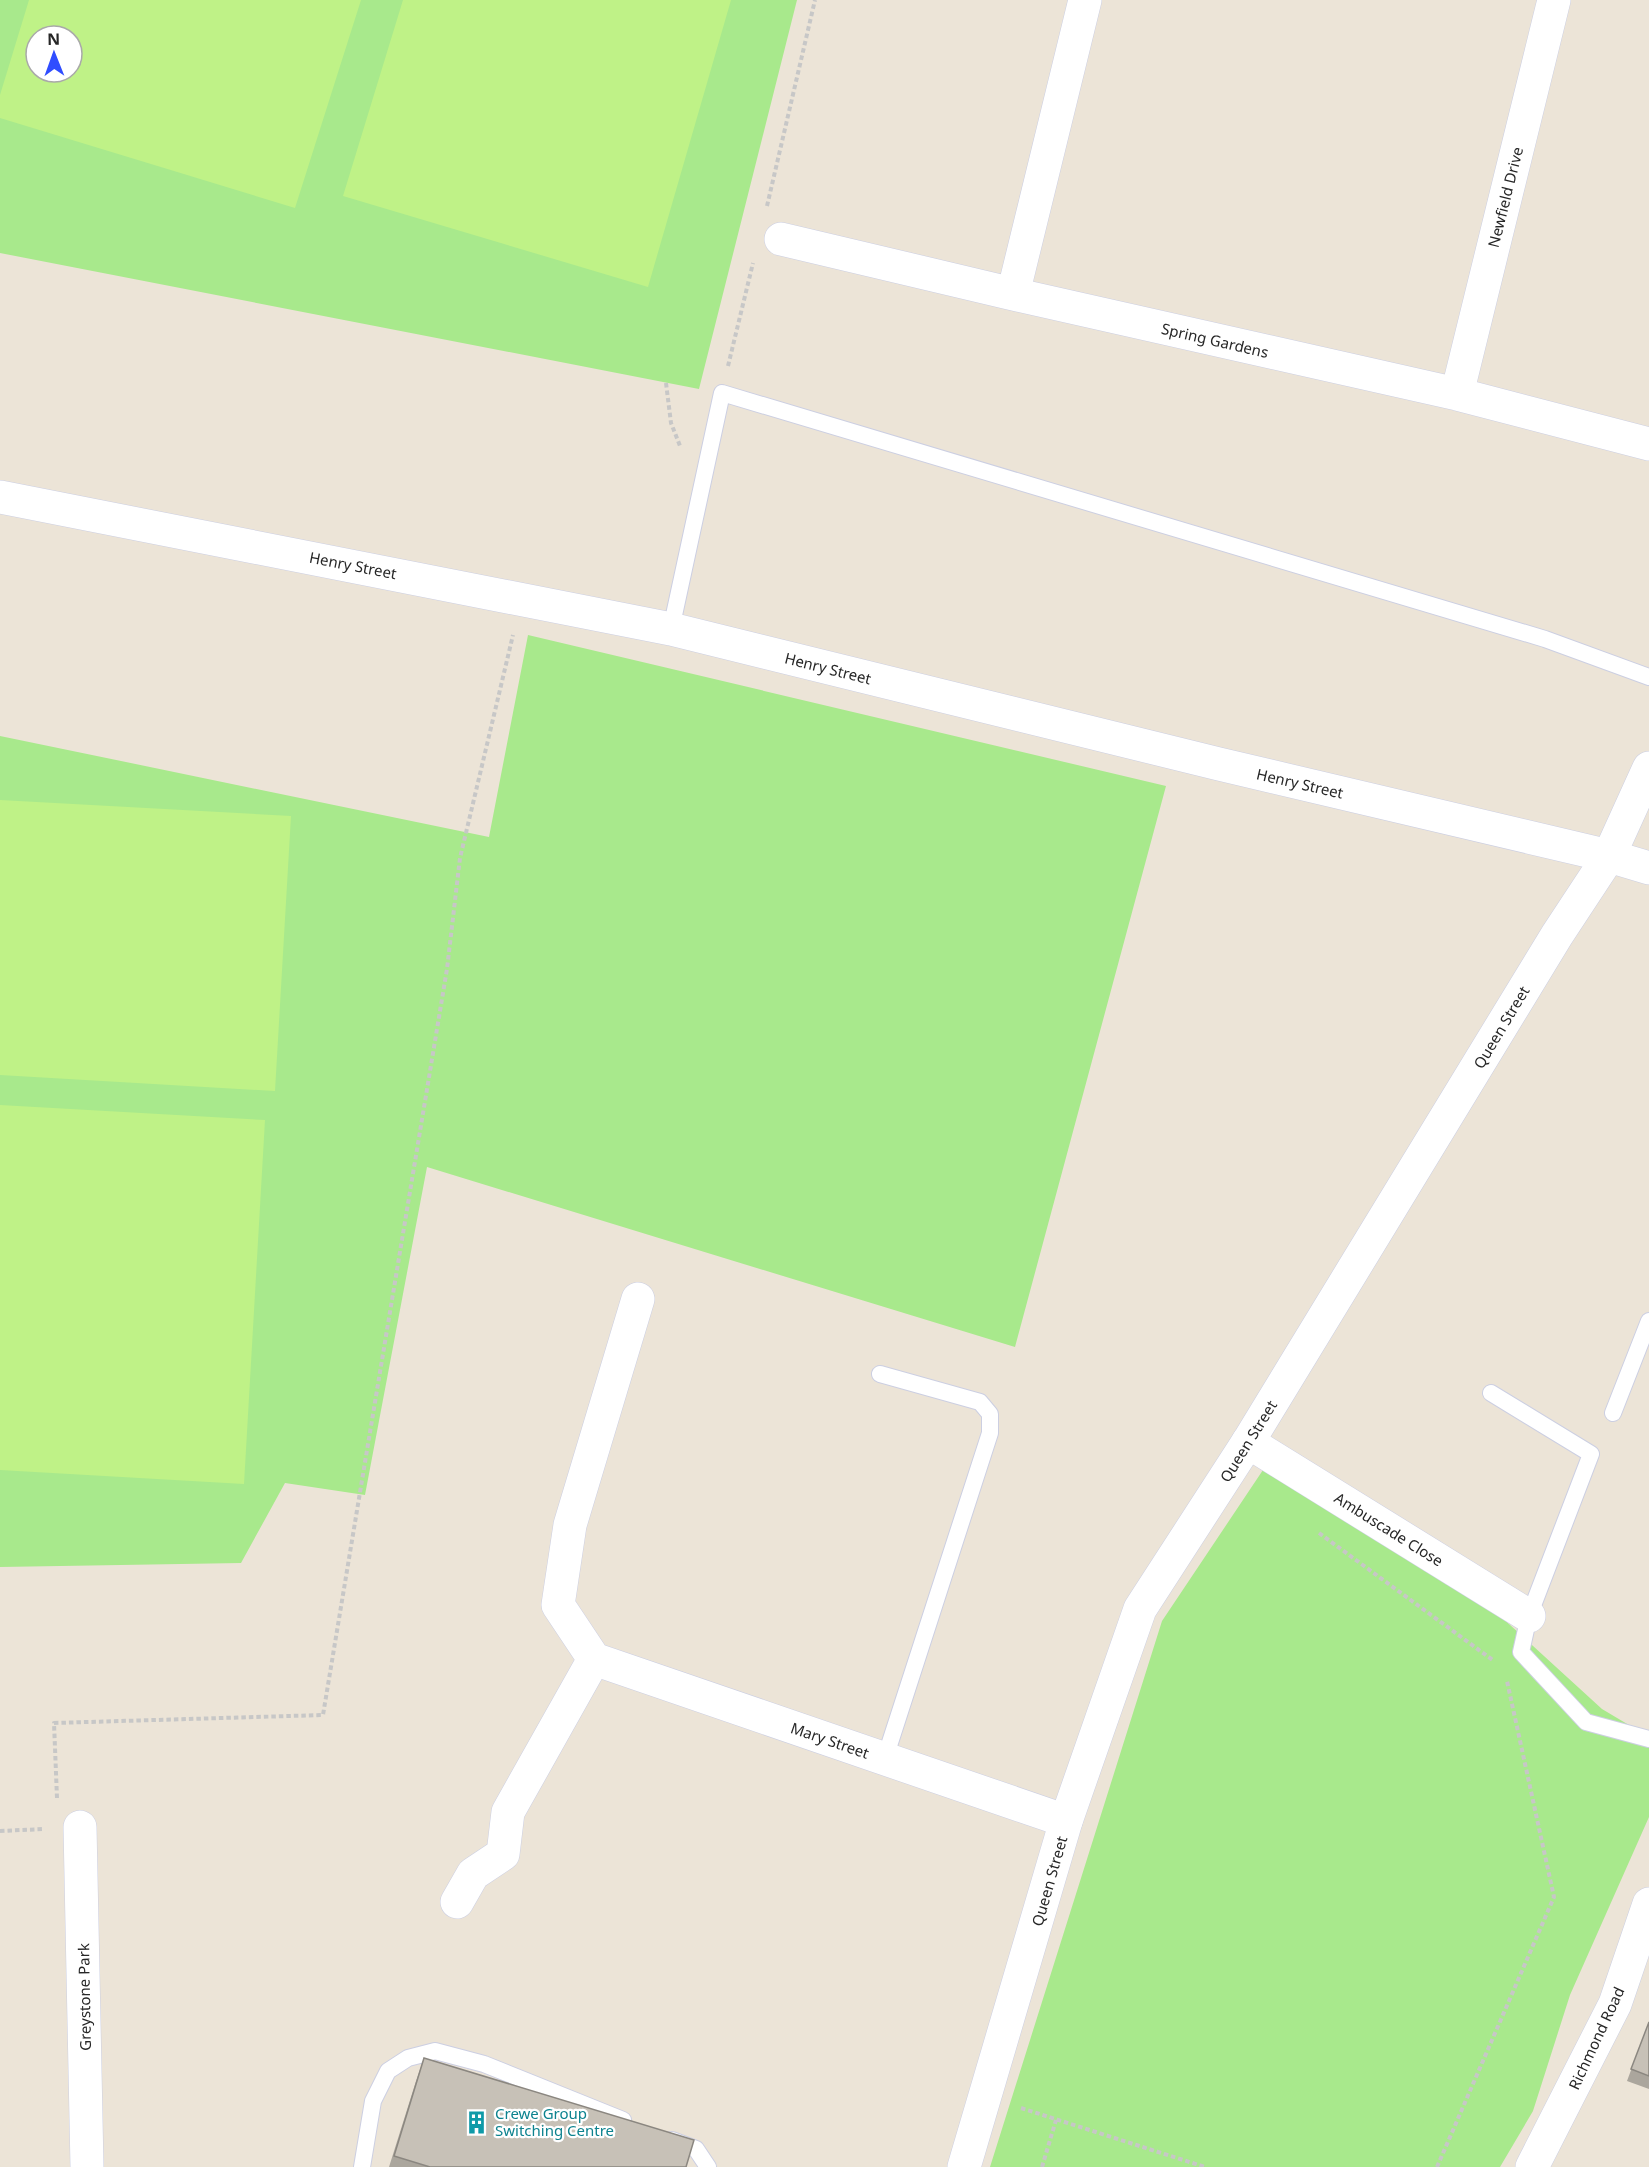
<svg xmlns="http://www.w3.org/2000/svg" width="1649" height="2167" font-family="'Noto Sans',sans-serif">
  <rect width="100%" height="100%" fill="#ece4d7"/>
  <path fill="#a8e98c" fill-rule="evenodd" d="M0,0h797l-98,389 -699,-136zM36,36h36v36h-36z
    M528,635l638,151 -151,561 -588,-180 -62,328 -80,-12 -44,80 -241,4v-831l489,101z
    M1267,1464l231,150 104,95 47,28v80l-79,178 -37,116 -33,56h-510l172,-546z"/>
  <path fill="#bff287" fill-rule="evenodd" d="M29,0h332l-66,208 -295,-90v-23zM36,36h36v36h-36z
    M403,0h328l-83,287 -305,-91z
    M0,800l291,16 -16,275 -275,-16z
    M0,1105l265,15 -21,364 -244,-14z"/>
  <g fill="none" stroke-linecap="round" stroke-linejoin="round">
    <defs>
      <path id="service" d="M671,629l51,-236 823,246 104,38
        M880,1374l100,28 10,12v19l-105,325
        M1491,1393l100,61 -62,162 -8,36 65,70 63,17
        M1613,1413l36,-92
        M672,2140l24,9 12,18
        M362,2167l11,-66 15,-30 20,-13 27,-7 49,13 139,56"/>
      <path id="minor" d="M781,239l232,55 444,100 192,50
        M1013,294l72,-294
        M1457,394l97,-394
        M0,497l671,132 548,135 390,92 40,12
        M1248,1442l281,174
        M594,1659l472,162
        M80,1827l7,340
        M457,1902l16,-28 30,-20 5,-42 86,-153 -36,-54 12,-80 68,-226
        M1532,2167l83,-163 34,-100"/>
      <path id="tertiary" d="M964,2167l102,-346 74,-212 108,-167 309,-507 52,-79 40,-88"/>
    </defs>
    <use href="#service" stroke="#cccfe2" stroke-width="18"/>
    <use href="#minor" stroke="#cccfe2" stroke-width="34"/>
    <use href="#tertiary" stroke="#cccfe2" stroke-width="34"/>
    <path stroke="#c7c7c7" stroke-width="4" stroke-dasharray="4.5 3" stroke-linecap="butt" d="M767,206l48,-206
      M728,366l25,-103
      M666,383l5,40 9,23
      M1319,1533l175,128
      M57,1798l-3,-75 269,-8 124,-746 13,-111 53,-223
      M0,1831l44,-2
      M1021,2108l184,59
      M1042,2167l14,-47
      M1437,2167l117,-270 -47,-216"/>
    <use href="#service" stroke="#fff" stroke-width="16"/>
    <use href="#minor" stroke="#fff" stroke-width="33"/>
    <use href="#tertiary" stroke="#fff" stroke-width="33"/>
  </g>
  <path fill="#aba69d" d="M1649,2022v67l-22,-8z
    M424,2058l262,109h-297l27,-86z"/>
  <path fill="#c7c1b7" stroke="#8b8780" stroke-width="1.5" d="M1649,2022v54l-18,-7z
    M424,2058l270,82 -8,27h-256l-36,-11z"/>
  <defs>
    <symbol id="building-bare" viewBox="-9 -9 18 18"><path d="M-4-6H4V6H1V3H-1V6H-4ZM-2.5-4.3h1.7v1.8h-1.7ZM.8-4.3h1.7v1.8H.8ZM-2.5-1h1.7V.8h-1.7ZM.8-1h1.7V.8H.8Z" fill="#0f9aa8" stroke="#fff" stroke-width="2.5" paint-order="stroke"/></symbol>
  </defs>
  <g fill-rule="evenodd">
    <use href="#building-bare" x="460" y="2106" width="33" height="33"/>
  </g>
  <g text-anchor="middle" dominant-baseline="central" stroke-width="4.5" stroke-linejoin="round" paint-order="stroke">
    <g font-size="15" fill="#272727" stroke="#fff">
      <text transform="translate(1505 197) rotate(-76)">Newfield Drive</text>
      <text transform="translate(1215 340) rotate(13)">Spring Gardens</text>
      <text transform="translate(353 565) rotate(11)">Henry Street</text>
      <text transform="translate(828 668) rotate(14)">Henry Street</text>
      <text transform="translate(1300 783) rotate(13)">Henry Street</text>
      <text transform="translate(1501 1027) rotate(-59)">Queen Street</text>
      <text transform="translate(1248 1441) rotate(-58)">Queen Street</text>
      <text transform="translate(1389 1529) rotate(32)">Ambuscade Close</text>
      <text transform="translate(830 1740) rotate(19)">Mary Street</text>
      <text transform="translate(1049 1881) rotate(-74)">Queen Street</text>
      <text transform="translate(84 1997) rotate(-91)">Greystone Park</text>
      <text transform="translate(1596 2038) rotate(-65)">Richmond Road</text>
    </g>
    <g font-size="15" fill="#0d838f" stroke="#fff" text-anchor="start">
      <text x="495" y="2113">Crewe Group<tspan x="495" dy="17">Switching Centre</tspan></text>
    </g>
  </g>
  <g transform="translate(54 54) rotate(359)"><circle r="28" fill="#ffffff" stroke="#a9a9a9" stroke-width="1.5"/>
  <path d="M0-4.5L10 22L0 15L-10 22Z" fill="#304dff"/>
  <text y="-9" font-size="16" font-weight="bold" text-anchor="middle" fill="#272727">N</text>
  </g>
</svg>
